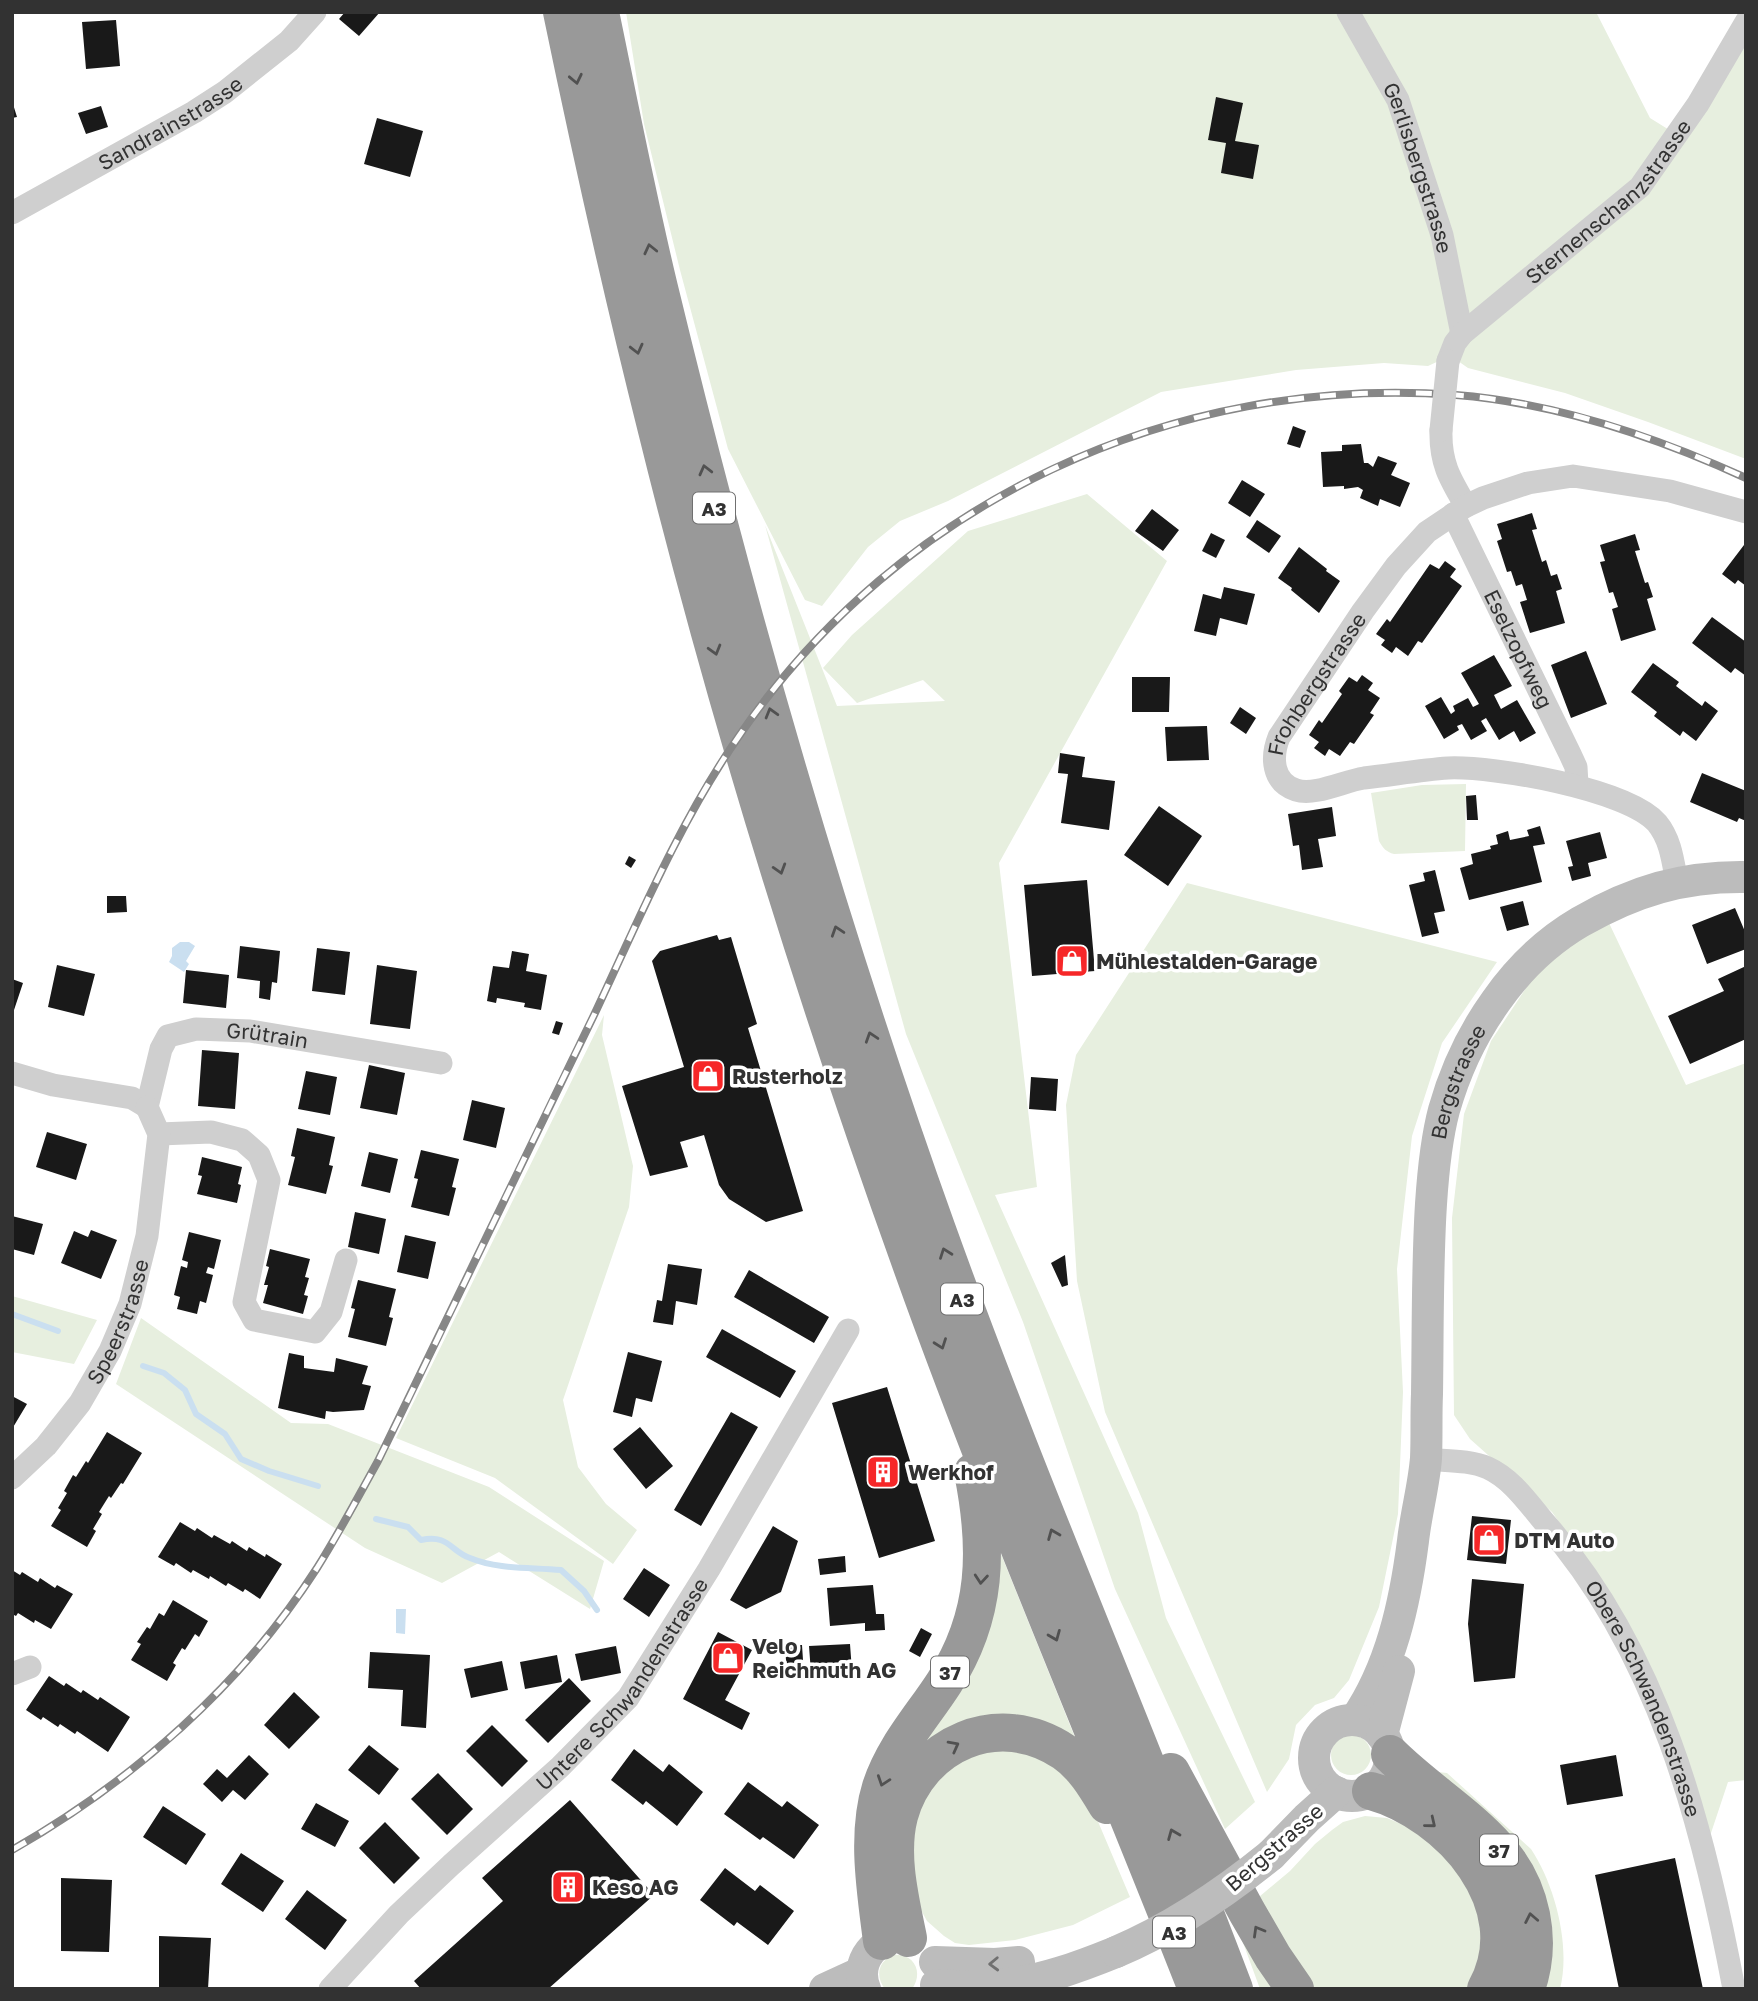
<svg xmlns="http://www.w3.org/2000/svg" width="1758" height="2001" font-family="'Golos Text',sans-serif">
  <rect width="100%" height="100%" fill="#fff"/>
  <path fill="#e7efdf" d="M626,12h970l54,106 29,18 67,-114v437l-98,-37 -83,-29 -97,-25 -10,-7 -17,-1 -13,6 -44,-3 -88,7 -135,22 -213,109 -48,20 -32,26 -46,59 -17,-6 -77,-151 -48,-179 -36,-146z
    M1087,494l80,67 -168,302 38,324 -42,8 143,318 28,105 89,184 -30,27 -110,-240 -92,-267 -117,-288 -141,-509 72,181 108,-5 -22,-21 -66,23 -34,-35 29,-33 116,-104z
    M1466,784l-1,67 -71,3c-8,-2 -11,-6 -15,-13l-8,-48 51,-8z
    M1187,883l310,79 -55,81 -30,93 -15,133 6,123 -5,122 -19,93 -30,73 -15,18 -19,7 -19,20 -7,34 -22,33 -162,-380 -28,-131 -11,-176 10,-50z
    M1609,923l77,162 60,-22v717l-18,2 -20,60 -99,-249 -57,-81 -82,-73 -16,-24 -2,-197 12,-104 27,-73 43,-65 38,-32z
    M604,1015l-2,20 31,131 -4,41 -66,193 15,67 28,37 31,26 -24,34 -118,-86 -99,-40z
    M12,1296l85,24 -23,44 -62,-12z
    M141,1318l150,105 37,1 161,63 115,74 -14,48 -91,-57 -57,31 -77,-35 -249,-164z
    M1001,1554l79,196 8,48 42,99 -57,28 -58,15 -46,5 -14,-2 -11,-7 -17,-15 -6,-11 -37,-100z
    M1331 1755a20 20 0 1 1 40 0a20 20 0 1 1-40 0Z
    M1429,1771l18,2 84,76c24,36 40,97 29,140h-25z
    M1365,1816l22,2 28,12 49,44 49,107 -4,8h-249l-26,-71 56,-47 25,-27 17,-14 11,-8z
    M893,1955c21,-2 31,17 19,34h-27c-10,-13 -7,-27 8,-34z"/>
  <path fill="#cadff0" d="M180,942h9l6,4 -9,15 3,3 -5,8 -15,-10 3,-6v-8z
    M396,1609h10l-1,25 -9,-1z"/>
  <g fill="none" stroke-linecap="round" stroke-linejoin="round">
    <path stroke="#cadff0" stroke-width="6" d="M12,1314l46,17
      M143,1366l21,7 21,17 11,24 29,20 16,25 28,12 49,15
      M376,1519l32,8 13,13c28,-6 29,11 49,18 29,12 61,9 91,12l23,21 13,19"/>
  </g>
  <path fill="#191919" d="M345,12h35l-21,24 -20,-17z
    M116,20l4,46 -34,3 -4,-47z
    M1216,97l27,6 -8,38 24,4 -6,34 -32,-6 5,-30 -18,-3z
    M12,101l5,16 -5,1z
    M101,106l7,21 -22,7 -8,-21z
    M377,118l46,13 -13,46 -46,-13z
    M1293,426l13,5 -6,17 -13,-4z
    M1361,444l3,19h4l5,4 5,-11 19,7 -6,12 19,8 -10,24 -20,-8 -2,7 -18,-8 3,-8 -5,-3 -14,2v-3l-21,1 -2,-35 21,-1v-6z
    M1242,480l23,14 -15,23 -22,-14z
    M1152,509l27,21 -16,21 -28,-20z
    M1532,513l5,16 -5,1 10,32 4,-2 5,16 6,-2 5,15 -6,2 9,32 -35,10 -10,-31 7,-2 -5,-16 -6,2 -5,-15 -4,1 -10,-31 5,-2 -5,-15z
    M1257,520l24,16 -12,17 -23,-16z
    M1211,533l14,7 -9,18 -14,-7z
    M1635,534l5,16 -5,1 10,32 3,-1 5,15 -6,2 9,31 -35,11 -9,-32 6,-2 -5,-15 -4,1 -9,-31 5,-1 -5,-16z
    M1744,545l2,1v40l-8,-6 -3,4 -13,-10z
    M1299,547l28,22 -1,2 14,10 -21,32 -28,-23 1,-2 -14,-10z
    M1445,561l11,8 -6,8 12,9 -40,57 -4,-2 -10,15 -12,-9 -4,6 -11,-8 4,-5 -9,-6 11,-15 3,3 40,-58 9,5z
    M1224,587l31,7 -8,31 -27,-7 -4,18 -22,-5 9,-37 18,5z
    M1712,617l34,25v34l-11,-8 -4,5 -39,-30z
    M1586,651l21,53 -36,14 -20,-53z
    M1494,655l18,31 -18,9 7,14 16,-9 19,33 -16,9 -6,-11 -15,9 -13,-22 -5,3 6,10 -16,9 -9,-16 -5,2 2,4 -15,9 -19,-33 16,-9 10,17 4,-3 -2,-5 15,-8 5,9 6,-3 -18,-31z
    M1653,663l26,19 -3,4 26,20 3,-5 13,10 -22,30 -13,-10 -3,5 -26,-20 3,-4 -26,-20z
    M1362,675l11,8 -5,7 12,8 -10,15 4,2 -20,29 -4,-2 -10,14 -11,-7 -4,7 -11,-8 5,-6 -10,-7 10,-15 3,3 20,-29 -3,-3 10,-14 8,5z
    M1132,677h38l-1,35h-37z
    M1240,707l16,11 -10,16 -16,-11z
    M1207,726l2,34 -42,1 -2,-34z
    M1060,753l25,4 -3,20 33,4 -6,49 -48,-7 7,-49 -10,-1z
    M1702,773l44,18v30l-7,-3 -2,4 -47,-20z
    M1476,795l2,25h-11l-1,-24z
    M1159,806l43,30 -34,50 -44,-31z
    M1332,807l4,29 -18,3 5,28 -21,3 -3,-25 -6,1 -5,-32z
    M1540,826l5,18 -12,2 9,36 -73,18 -9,-32 13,-4 -2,-10 20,-5 -1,-3 8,-2 -2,-9 12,-4 2,9 19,-4 -2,-6z
    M1600,832l7,26 -19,5 3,13 -19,5 -4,-14 5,-1 -7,-25z
    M629,856l7,4 -5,8 -6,-4z
    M1435,870l10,41 -11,2 5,20 -17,4 -13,-52 16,-4 -2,-8z
    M1087,880l8,91 -63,5 -8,-91z
    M107,896h19l1,16 -20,1z
    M1523,901l6,24 -22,6 -7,-24z
    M1735,908l11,26v15l-39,15 -15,-39z
    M717,935l2,5 12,-3 26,87 -9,4 55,183 -37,11 -37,-23 -10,-14 -15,-50 -24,7 8,25 -38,9 -28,-90 62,-19 -32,-106 8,-10z
    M240,946l40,5 -3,32 -5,-1 -2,18 -11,-2 1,-17 -23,-3z
    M317,948l33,4 -5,43 -33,-4z
    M512,951l17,3 -3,17 21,4 -6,35 -17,-3 1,-4 -28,-5 -1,5 -9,-2 6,-35 16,2z
    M57,965l38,9 -11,42 -36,-9z
    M377,965l40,6 -7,58 -40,-5z
    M1746,966v73l-56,25 -22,-48 56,-25 -6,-12z
    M186,970l43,5 -3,33 -43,-5z
    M12,979l11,4 -10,30h-1z
    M556,1021l7,2 -4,12 -7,-2z
    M202,1050l37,3 -4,56 -37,-3z
    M369,1065l36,8 -8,42 -37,-7z
    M306,1071l31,6 -7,38 -32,-6z
    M1031,1077l27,2 -2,32 -27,-2z
    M472,1100l33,8 -9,40 -33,-8z
    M297,1128l38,9 -6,28 4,1 -7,28 -38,-9 7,-28 -4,-1z
    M47,1132l40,12 -11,36 -40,-13z
    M421,1150l38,9 -7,28 4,1 -7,28 -38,-9 7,-28 -4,-1z
    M369,1152l29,7 -8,34 -29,-7z
    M202,1157l40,10 -4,17 3,1 -4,18 -40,-9 5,-18 -4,-1z
    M355,1212l31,7 -7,35 -31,-7z
    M12,1216l31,8 -9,31 -22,-6z
    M91,1230l26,10 -16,39 -40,-16 13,-32 14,6z
    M189,1232l32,8 -7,29 -6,-2 -2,6 7,2 -7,28 -6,-2 -3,13 -20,-5 3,-12 -6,-2 7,-29 6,2 1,-6 -6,-2z
    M405,1235l31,7 -8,37 -31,-7z
    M270,1249l40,10 -5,18 4,1 -5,17 4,1 -5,18 -40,-11 5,-18h-4l5,-18 -3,-1z
    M1065,1255l3,30 -6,2 -11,-24z
    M668,1264l34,5 -5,36 -21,-4 -3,24 -20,-3 4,-22 5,1z
    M749,1270l80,47 -15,26 -80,-46z
    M358,1280l38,9 -7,28 4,1 -7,28 -38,-9 7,-28 -4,-1z
    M722,1329l74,42 -16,27 -74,-41z
    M628,1352l34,9 -10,41 -16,-4 -4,19 -19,-5z
    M289,1353l15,3v12l30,4 2,-14 32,8 -6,18 9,2 -7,24 -31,2 -7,-1 -1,8 -47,-11z
    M887,1387l48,154 -56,17 -47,-155z
    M12,1396l15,8 -15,25z
    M731,1412l27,15 -57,99 -27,-16z
    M640,1427l33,39 -27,23 -33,-40z
    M107,1432l35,21 -19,31 -2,-1 -10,15 -2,-2 -10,16 3,2 -9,15 3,2 -9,16 -36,-21 10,-16 -3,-2 9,-15 -3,-2 9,-16 3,2 10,-16 2,2z
    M1472,1516l39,4 -5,44 -39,-4z
    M180,1522l15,9 2,-3 15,10 2,-3 16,9 2,-3 15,10 2,-4 16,10 1,-3 16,10 -22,35 -15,-10 -2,3 -15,-9 -2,3 -16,-10 -1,3 -16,-9 -2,3 -15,-10 -2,3 -16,-9z
    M773,1526l25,15 -17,51 -35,17 -16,-9z
    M845,1556l1,16 -26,3 -2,-16z
    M644,1568l26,17 -21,32 -26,-18z
    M12,1570l8,5 2,-3 16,10 2,-4 15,10 2,-3 16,9 -22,35 -16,-9 -1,3 -16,-10 -2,3 -4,-2z
    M1472,1579l52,5 -9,94 -41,4 -6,-58z
    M873,1585l3,29h8l1,16 -20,1v-8l-35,3 -3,-38z
    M173,1600l35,21 -9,16 -4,-3 -10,16 -3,-2 -9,15 3,2 -9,16 -36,-21 10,-16 -4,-2 10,-15 3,2 9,-16 5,3z
    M921,1628l11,6 -12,23 -11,-6z
    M718,1632l34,18 -27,50 25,13 -8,17 -59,-31z
    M850,1644l2,27 -41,2 -2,-27z
    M785,1645h17l2,30 -17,1z
    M616,1646l5,27 -40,8 -6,-27z
    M370,1652l60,3 -4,73 -25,-2 2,-36 -35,-2z
    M557,1655l5,27 -37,7 -5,-27z
    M502,1661l6,29 -37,8 -7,-29z
    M49,1676l15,10 2,-3 15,10 2,-3 15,10 2,-3 30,20 -22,35 -31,-21 -2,3 -15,-10 -2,3 -15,-10 -2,3 -15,-10z
    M569,1678l22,23 -43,42 -23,-23z
    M294,1692l26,25 -31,32 -25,-24z
    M492,1725l36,36 -26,26 -36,-36z
    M369,1745l30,24 -20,26 -31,-25z
    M634,1749l29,23 6,-8 34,28 -26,34 -31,-25 -3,4 -32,-25z
    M249,1755l20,19 -24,26 -12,-10 -11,12 -19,-18 14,-15 10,9z
    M1616,1755l7,41 -56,9 -7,-40z
    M438,1773l35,36 -26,26 -36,-36z
    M748,1782l34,25 5,-6 32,24 -25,34 -31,-22 -3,3 -36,-26z
    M570,1800l84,95 -106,94h-127l-7,-8 89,-80 -21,-23z
    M316,1803l33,18 -14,26 -34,-18z
    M163,1806l43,28 -20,31 -43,-28z
    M385,1822l35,36 -26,26 -35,-36z
    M241,1853l43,28 -21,31 -42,-28z
    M1675,1858l28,131h-84l-24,-114z
    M725,1868l30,23 5,-6 34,26 -26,34 -31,-23 -3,4 -34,-26z
    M61,1878l51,2 -3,72 -48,-1z
    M307,1890l40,30 -22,30 -40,-31z
    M159,1936l52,2 -3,51h-49z"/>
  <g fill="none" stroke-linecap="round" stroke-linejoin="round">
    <g stroke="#cfcfcf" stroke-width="23">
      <path id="s1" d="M1348,12l50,88 44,135 20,99"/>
      <path id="s2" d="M12,213l182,-101 31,-20 64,-51 26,-29"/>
      <path id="s3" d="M1448,361l7,-18 7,-9 178,-147 58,-83 48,-82"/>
      <path d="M1441,430c-1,33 9,49 25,76"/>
      <path id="s4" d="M1453,514l117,240 6,13 1,18"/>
      <path id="s5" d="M1677,883c-4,-21 -6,-43 -20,-60 -30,-34 -163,-57 -209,-55 -28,2 -56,7 -84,10 -20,3 -49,18 -68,12 -24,-8 -25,-33 -17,-53l84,-126 33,-45 31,-34 39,-26 17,-8 45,-15 45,-7 97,15 76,21"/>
      <path d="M12,1073l41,12 79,13 15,9"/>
      <path id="s6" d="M147,1107l14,-58 7,-13 28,-7 54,2 191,32"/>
      <path d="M159,1134l52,-2 31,8 17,15 10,25 -25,122 10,18 61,12 16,-20 15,-52"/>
      <path id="s7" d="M1426,1459c20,2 44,1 62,9 24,11 40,35 57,55 113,128 158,301 189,466"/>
      <path id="s8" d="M12,1478l34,-32 34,-43 30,-52 20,-47 17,-68 12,-102 -12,-27"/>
      <path d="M12,1674l18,-7"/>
      <path id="s9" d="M330,1989l69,-75 52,-49 109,-98 68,-69 81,-129 139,-239"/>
    </g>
    <g stroke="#bcbcbc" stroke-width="32">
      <path id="s10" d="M1355,1720c36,-52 50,-117 58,-179 3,-28 11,-56 13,-83 1,-21 0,-43 1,-64 1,-63 0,-127 4,-190 2,-31 5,-64 13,-94 11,-39 29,-77 52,-109 23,-33 50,-59 84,-79 54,-31 103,-46 166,-45"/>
      <circle cx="1352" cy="1758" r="38"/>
      <path d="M1382,1735l17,-64"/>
      <path d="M1271,1855l36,-37 29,-26"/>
      <path d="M935,1962l60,2 24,-2"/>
      <path d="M936,1985c21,1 44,3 65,0 40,-4 78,-18 115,-33"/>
      <path d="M825,1989l37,-17"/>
      <path d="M865,1989c-11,-27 11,-55 40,-52"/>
    </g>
    <path stroke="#999" stroke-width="38" d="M562,12c29,140 60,279 95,418 70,284 157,564 256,839 87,243 190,480 284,720
      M600,12c19,92 37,185 59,276 77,318 167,633 278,942 92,256 201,505 297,759
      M1390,1754c34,34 77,60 108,95 34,38 45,92 28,140
      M1171,1772l76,140 26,45 22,32
      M1371,1791c79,22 161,114 115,198
      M908,1938c-8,-39 -19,-83 -9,-122 20,-73 100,-108 165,-64 19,13 31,33 43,53
      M882,1941c-6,-49 -16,-106 -1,-154 13,-40 41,-70 63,-104 44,-68 44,-135 29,-211"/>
    <defs>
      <path id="rail" d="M12,1850c121,-69 230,-165 305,-282 22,-35 41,-71 61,-107 73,-149 144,-299 217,-448 44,-94 85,-192 144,-277 161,-235 434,-362 717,-341 101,8 198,41 290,83"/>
    </defs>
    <use href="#rail" stroke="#878787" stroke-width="8"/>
    <use href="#rail" stroke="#fff" stroke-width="5" stroke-dasharray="16" stroke-linecap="butt"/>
    <path stroke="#cfcfcf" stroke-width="23" d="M1441,430l7,-69"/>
    <path stroke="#bcbcbc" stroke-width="32" d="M1116,1952c57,-24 107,-58 155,-97"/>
  </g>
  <defs><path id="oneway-chevron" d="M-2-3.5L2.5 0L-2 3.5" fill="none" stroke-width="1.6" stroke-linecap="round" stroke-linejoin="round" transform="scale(1.75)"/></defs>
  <g stroke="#515151">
    <use href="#oneway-chevron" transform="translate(576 79) rotate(78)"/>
    <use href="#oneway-chevron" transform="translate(650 249) rotate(-103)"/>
    <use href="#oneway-chevron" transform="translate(637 349) rotate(76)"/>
    <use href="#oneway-chevron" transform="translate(705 470) rotate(-104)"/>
    <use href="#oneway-chevron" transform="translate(715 650) rotate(74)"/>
    <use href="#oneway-chevron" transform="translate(771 713) rotate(-106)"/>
    <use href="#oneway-chevron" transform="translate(780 869) rotate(73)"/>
    <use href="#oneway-chevron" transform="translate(837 931) rotate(-108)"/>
    <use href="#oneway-chevron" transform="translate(871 1037) rotate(-108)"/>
    <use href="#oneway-chevron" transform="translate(945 1253) rotate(-110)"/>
    <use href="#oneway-chevron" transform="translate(941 1344) rotate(70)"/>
    <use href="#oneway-chevron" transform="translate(1053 1534) rotate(-112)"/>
    <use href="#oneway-chevron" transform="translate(981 1579) rotate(95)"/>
    <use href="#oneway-chevron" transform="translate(1055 1636) rotate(68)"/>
    <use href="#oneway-chevron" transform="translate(954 1746) rotate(-28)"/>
    <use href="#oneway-chevron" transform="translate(883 1781) rotate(109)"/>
    <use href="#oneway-chevron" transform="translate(1431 1823) rotate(39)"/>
    <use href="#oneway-chevron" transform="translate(1173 1834) rotate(-112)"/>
    <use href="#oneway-chevron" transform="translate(1531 1918) rotate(-101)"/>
    <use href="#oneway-chevron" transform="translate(1258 1931) rotate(-120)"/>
  </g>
  <use stroke="#707070" href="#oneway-chevron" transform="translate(994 1964) rotate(178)"/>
  <defs>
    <symbol id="shop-square" viewBox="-11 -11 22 22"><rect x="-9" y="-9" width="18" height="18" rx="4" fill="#f62728" stroke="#fff"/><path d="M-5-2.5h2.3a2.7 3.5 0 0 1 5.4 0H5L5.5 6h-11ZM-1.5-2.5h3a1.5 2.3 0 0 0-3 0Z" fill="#fff"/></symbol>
    <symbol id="building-square" viewBox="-11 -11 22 22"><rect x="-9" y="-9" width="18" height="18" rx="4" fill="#f62728" stroke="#fff"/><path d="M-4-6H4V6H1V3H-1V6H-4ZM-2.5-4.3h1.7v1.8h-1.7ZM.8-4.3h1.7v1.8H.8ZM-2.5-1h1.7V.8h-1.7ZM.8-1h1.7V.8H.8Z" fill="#fff"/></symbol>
  </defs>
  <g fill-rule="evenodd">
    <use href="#shop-square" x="1053" y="942" width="38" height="38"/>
    <use href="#shop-square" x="689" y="1057" width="38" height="38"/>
    <use href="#building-square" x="864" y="1453" width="38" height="38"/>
    <use href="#shop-square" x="1470" y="1521" width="38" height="38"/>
    <use href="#shop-square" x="709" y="1639" width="38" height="38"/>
    <use href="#building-square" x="549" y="1868" width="38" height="38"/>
  </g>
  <g text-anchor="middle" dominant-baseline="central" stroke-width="7" stroke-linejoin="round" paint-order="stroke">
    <g fill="#fff" stroke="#707070" stroke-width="2">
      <rect x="693" y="492.5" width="42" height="31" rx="5"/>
      <rect x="941" y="1283.5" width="42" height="31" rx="5"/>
      <rect x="931" y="1656.5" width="38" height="31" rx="5"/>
      <rect x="1480" y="1834.5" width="38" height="31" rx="5"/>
      <rect x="1153" y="1916.5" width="42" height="31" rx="5"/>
    </g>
    <g font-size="19" font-weight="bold" fill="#323232">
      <text x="714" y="508">A3</text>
      <text x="962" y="1299">A3</text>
      <text x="950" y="1672">37</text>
      <text x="1499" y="1850">37</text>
      <text x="1174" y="1932">A3</text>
    </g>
    <g font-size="21" fill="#323232" stroke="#fff">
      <text stroke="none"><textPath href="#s2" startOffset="182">Sandrainstrasse</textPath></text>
      <text stroke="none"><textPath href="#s1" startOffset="172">Gerlisbergstrasse</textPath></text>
      <text stroke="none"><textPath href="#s3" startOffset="229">Sternenschanzstrasse</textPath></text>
      <text stroke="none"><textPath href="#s4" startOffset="150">Eselzopfweg</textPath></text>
      <text stroke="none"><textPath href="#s5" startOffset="565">Frohbergstrasse</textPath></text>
      <text stroke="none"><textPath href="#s6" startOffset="175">Grütrain</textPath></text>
      <text stroke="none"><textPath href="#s10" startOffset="654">Bergstrasse</textPath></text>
      <text stroke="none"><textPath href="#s8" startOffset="192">Speerstrasse</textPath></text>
      <text stroke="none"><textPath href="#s9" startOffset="424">Untere Schwandenstrasse</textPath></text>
      <text stroke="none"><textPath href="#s7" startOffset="346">Obere Schwandenstrasse</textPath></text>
      <text transform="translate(1274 1847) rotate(-41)">Bergstrasse</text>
    </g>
    <g font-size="21" font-weight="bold" fill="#323232" stroke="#fff" text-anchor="start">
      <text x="1096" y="961">Mühlestalden-Garage</text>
      <text x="732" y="1076">Rusterholz</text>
      <text x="908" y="1472">Werkhof</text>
      <text x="1514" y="1540">DTM Auto</text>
      <text x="752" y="1646">Velo<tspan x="752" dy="24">Reichmuth AG</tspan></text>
      <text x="592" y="1887">Keso AG</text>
    </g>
  </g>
  <rect width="1758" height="2001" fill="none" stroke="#323232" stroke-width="28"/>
</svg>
